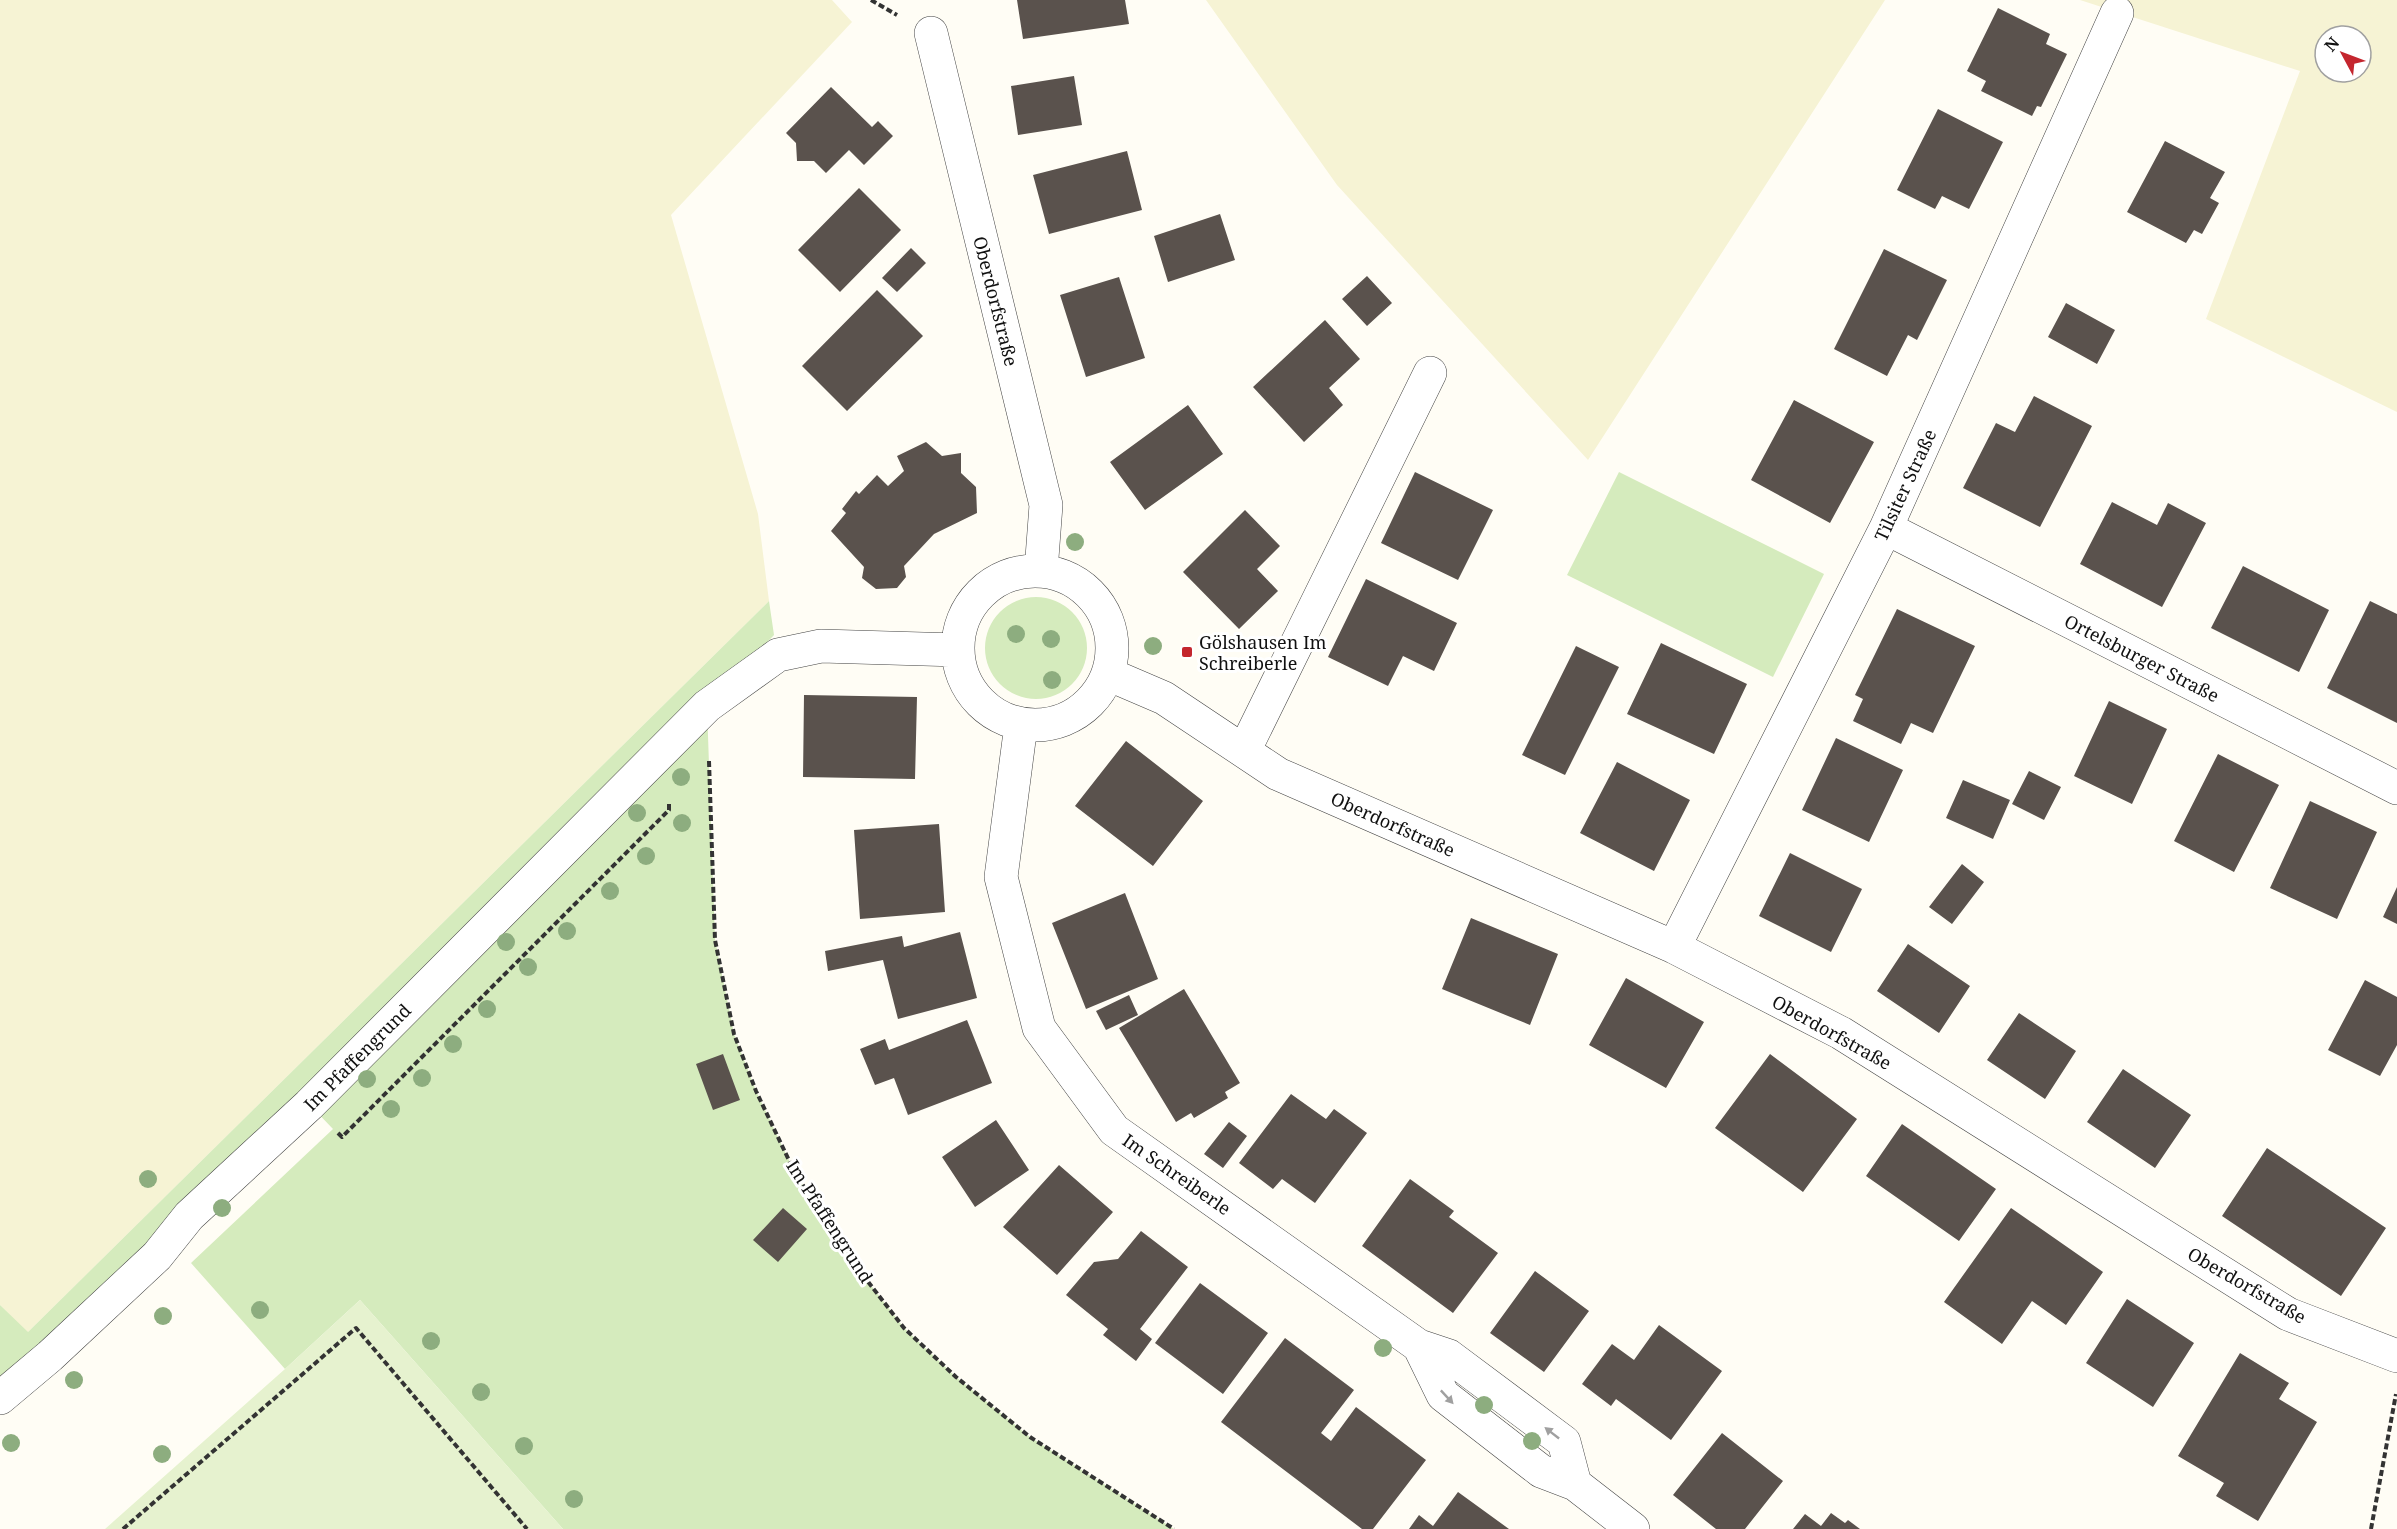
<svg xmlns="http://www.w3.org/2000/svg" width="2397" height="1529" font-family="'Noto Serif',serif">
  <rect width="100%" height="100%" fill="#fffdf5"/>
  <path fill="#f6f3d4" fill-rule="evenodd" d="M0,0h832l20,22 -181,193 87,299 11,87 -742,732 -27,-28z
    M1206,0h679l-297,460 -251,-275z
    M2080,0h317v412l-191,-93 94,-248zM2325,36h36v36h-36z"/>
  <path fill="#d5ebbd" d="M1619,472l205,102 -51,103 -206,-102z
    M985 648a51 51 0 1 1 102 0a51 51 0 1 1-102 0Z
    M769,601l5,34 -67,71 8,234 19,94 22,57 39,82 60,92 49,63 52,49 74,60 144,92h-611l-203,-229 -75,69 -94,-106 142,-134 -23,-24 -310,293v-93l28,27z"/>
  <path fill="#e6f2cf" d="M360,1300l203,229h-458l180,-160z"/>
  <path fill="#5a524d" d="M1017,0h108l4,24 -106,15z
    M1998,8l52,26 -4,10 21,10 -26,53 -4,-1 -5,10 -51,-25 5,-10 -19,-10z
    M1074,76l8,49 -64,10 -7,-49z
    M831,87l41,40 6,-6 15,15 -29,29 -15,-15 -23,23 -12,-12h-17l-1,-18 -10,-10z
    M1938,109l65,33 -34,67 -27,-13 -7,13 -38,-19z
    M2165,141l60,31 -15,26 9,5 -17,31 -8,-4 -8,13 -59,-31z
    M1127,151l15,59 -93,24 -16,-59z
    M859,188l42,42 -61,62 -42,-42z
    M1220,214l15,46 -67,22 -14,-46z
    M911,248l15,15 -29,29 -15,-14z
    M1884,249l63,31 -30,60 -9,-5 -21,41 -53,-27z
    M1367,276l25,27 -25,23 -25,-27z
    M1119,277l26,81 -59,19 -26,-82z
    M877,290l46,46 -76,75 -45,-45z
    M2066,303l49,27 -18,34 -49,-27z
    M1325,320l35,39 -31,29 14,17 -39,37 -51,-55z
    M2034,396l58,30 -52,101 -77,-39 33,-65 19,9z
    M1794,400l80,42 -44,81 -79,-43z
    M1188,405l35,49 -78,56 -35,-48z
    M926,442l16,14 19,-3v20l15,14 1,26 -43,21 -30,32 2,11 -9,11 -21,1 -14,-11 2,-11 -33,-36 15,-18 -4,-4 14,-18 3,3 18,-19 11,11 16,-15 -7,-15z
    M1415,472l78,38 -35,70 -77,-37z
    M2112,502l45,23 11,-22 38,20 -44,84 -82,-43z
    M1245,510l35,36 -23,23 21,22 -39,38 -56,-57z
    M2243,566l86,44 -30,62 -88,-44z
    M1366,579l91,44 -23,48 -31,-15 -15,30 -60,-29z
    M2370,601l27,13v109l-70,-35z
    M1897,609l78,37 -42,87 -22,-10 -10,21 -48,-23 10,-22 -8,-4z
    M1661,643l86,41 -33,70 -87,-40z
    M1576,646l43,21 -54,108 -43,-20z
    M804,695l113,2 -2,82 -112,-2z
    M2109,701l58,28 -35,75 -58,-28z
    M1836,738l67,32 -34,72 -67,-32z
    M1126,741l77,60 -50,65 -78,-60z
    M2218,754l61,31 -45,87 -60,-31z
    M1617,762l73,38 -36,71 -74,-38z
    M2029,771l32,16 -17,33 -32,-16z
    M1963,780l47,20 -17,39 -47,-21z
    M2310,801l67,31 -40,87 -67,-31z
    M939,824l6,88 -85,7 -6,-89z
    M1790,853l72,36 -31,63 -72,-36z
    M1962,864l22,18 -32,42 -23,-17z
    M2397,887v37l-14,-7z
    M1125,893l33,86 -72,30 -34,-86z
    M1471,918l87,36 -28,71 -88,-36z
    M960,932l17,66 -79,21 -15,-59 -55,11 -3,-20 77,-15 2,11z
    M1908,944l62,42 -31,47 -62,-42z
    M1626,978l78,44 -38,66 -77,-43z
    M2365,980l32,17v48l-17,31 -52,-26z
    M1184,989l56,94 -15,9 3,6 -34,20 -3,-5 -15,9 -57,-94z
    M1129,995l9,20 -32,15 -10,-19z
    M2019,1013l57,38 -31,48 -58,-39z
    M967,1020l25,63 -84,32 -14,-37 -19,7 -15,-36 25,-10 4,11z
    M723,1054l17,46 -27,10 -17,-46z
    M1770,1054l87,65 -54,73 -88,-64z
    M2123,1069l68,46 -36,53 -68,-46z
    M1291,1094l35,25 8,-10 33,24 -52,70 -33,-24 -9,10 -34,-26z
    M996,1120l33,50 -54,37 -33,-50z
    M1229,1122l18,14 -24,32 -19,-14z
    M1902,1124l94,65 -37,52 -93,-65z
    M2267,1148l119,80 -45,68 -119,-80z
    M1059,1165l54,47 -56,63 -54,-48z
    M1410,1179l44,32 -5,6 49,36 -45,60 -91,-67z
    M783,1208l24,21 -29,33 -25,-22z
    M2011,1208l92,64 -37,53 -34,-24 -30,43 -58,-42z
    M1141,1231l47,36 -48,62 12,10 -16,22 -33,-26 5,-6 -42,-34 28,-33 24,-3z
    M1535,1271l54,40 -45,61 -54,-39z
    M1200,1283l68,50 -45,61 -68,-51z
    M2127,1299l67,44 -41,64 -67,-44z
    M1659,1325l63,46 -51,69 -55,-41 -5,7 -29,-22 30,-40 22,16z
    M1285,1338l69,52 -33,43 10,8 25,-34 70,53 -53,69h-11l-141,-107z
    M2240,1353l49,30 -10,16 38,23 -59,99 -42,-25 8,-13 -46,-27z
    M1722,1433l61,48 -38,48h-29l-43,-34z
    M1458,1492l51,37h-100l10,-14 14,11z
    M1831,1513l14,10 3,-3 12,9h-67l12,-15 16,12z"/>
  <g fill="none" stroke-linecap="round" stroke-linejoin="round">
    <defs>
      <path id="street" d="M931,33l115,472 -5,66
        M1886,528l511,260
        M958 648a77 77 0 1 1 154 0a77 77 0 1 1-154 0Z
        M1108,674l56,24 114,76 396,173 167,86 447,281 109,42
        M1021,725l-20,152 38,151 75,102 305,216 30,10 115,86 11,42
        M1244,751l186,-378
        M1674,947l212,-419 231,-515
        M1419,1346l24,49 98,76 34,13 58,45
        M0,1398l50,-42 107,-100 32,-40 120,-111 398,-399 71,-51 43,-9 137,4"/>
    </defs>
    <use href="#street" stroke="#444" stroke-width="34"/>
    <path stroke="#333" stroke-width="4" stroke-dasharray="6 3" stroke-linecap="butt" d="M871,0l26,15
      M709,761l6,179 19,94 22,57 39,82 60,92 49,63 52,49 74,60 144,92
      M338,1133l4,4 327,-327v-9
      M123,1529l233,-201 171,201
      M2371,1529l25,-135"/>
    <use href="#street" stroke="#fff" stroke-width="33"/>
  </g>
  <g fill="#8dad7f">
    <circle cx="1075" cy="542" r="9"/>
    <circle cx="1016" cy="634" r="9"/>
    <circle cx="1051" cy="639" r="9"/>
    <circle cx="1153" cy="646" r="9"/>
    <circle cx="1052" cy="680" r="9"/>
    <circle cx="681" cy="777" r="9"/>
    <circle cx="637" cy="813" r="9"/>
    <circle cx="682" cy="823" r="9"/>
    <circle cx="646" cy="856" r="9"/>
    <circle cx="610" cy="891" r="9"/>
    <circle cx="567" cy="931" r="9"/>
    <circle cx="506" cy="942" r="9"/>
    <circle cx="528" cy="967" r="9"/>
    <circle cx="487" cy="1009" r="9"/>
    <circle cx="453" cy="1044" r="9"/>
    <circle cx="422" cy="1078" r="9"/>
    <circle cx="367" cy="1079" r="9"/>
    <circle cx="391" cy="1109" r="9"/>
    <circle cx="148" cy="1179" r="9"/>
    <circle cx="222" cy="1208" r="9"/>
    <circle cx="260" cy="1310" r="9"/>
    <circle cx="163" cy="1316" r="9"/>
    <circle cx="431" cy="1341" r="9"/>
    <circle cx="1383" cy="1348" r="9"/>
    <circle cx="74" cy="1380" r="9"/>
    <circle cx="481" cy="1392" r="9"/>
    <circle cx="1484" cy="1405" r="9"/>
    <circle cx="1532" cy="1441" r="9"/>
    <circle cx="11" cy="1443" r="9"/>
    <circle cx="524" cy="1446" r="9"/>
    <circle cx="162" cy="1454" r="9"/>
    <circle cx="574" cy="1499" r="9"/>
  </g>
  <defs><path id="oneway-solid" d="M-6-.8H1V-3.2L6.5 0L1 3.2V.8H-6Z" transform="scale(1.5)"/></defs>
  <g fill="#a0a0a0">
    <use href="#oneway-solid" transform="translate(1447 1397) rotate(47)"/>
    <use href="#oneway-solid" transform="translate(1552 1433) rotate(-142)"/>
  </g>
  <rect fill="#c4262e" stroke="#fff" stroke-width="2" x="1181" y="646" width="12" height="12" rx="3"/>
  <g text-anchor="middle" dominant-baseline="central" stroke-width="6" stroke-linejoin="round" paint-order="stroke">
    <g font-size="18" fill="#111" stroke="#fff">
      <text transform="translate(996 301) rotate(76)">Oberdorfstraße</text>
      <text transform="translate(1905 485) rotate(-65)">Tilsiter Straße</text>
      <text transform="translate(2142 658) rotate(27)">Ortelsburger Straße</text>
      <text transform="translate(1393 824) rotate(24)">Oberdorfstraße</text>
      <text transform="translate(1832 1032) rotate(29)">Oberdorfstraße</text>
      <text transform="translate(357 1057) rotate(-45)">Im Pfaffengrund</text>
      <text transform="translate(1177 1174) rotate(35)">Im Schreiberle</text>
      <text transform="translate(830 1221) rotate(57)">Im Pfaffengrund</text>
      <text transform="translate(2247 1285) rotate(30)">Oberdorfstraße</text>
    </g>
    <g font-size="18" fill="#111" stroke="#fff" text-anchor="start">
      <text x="1199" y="642">Gölshausen Im<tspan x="1199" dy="21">Schreiberle</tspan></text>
    </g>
  </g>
  <g transform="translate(2343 54) rotate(311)"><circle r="28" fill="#ffffff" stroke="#a0a0a0" stroke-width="1.5"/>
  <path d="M0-4.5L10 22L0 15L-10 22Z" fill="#c4262e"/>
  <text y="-9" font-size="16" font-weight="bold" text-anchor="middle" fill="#111111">N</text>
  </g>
</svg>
